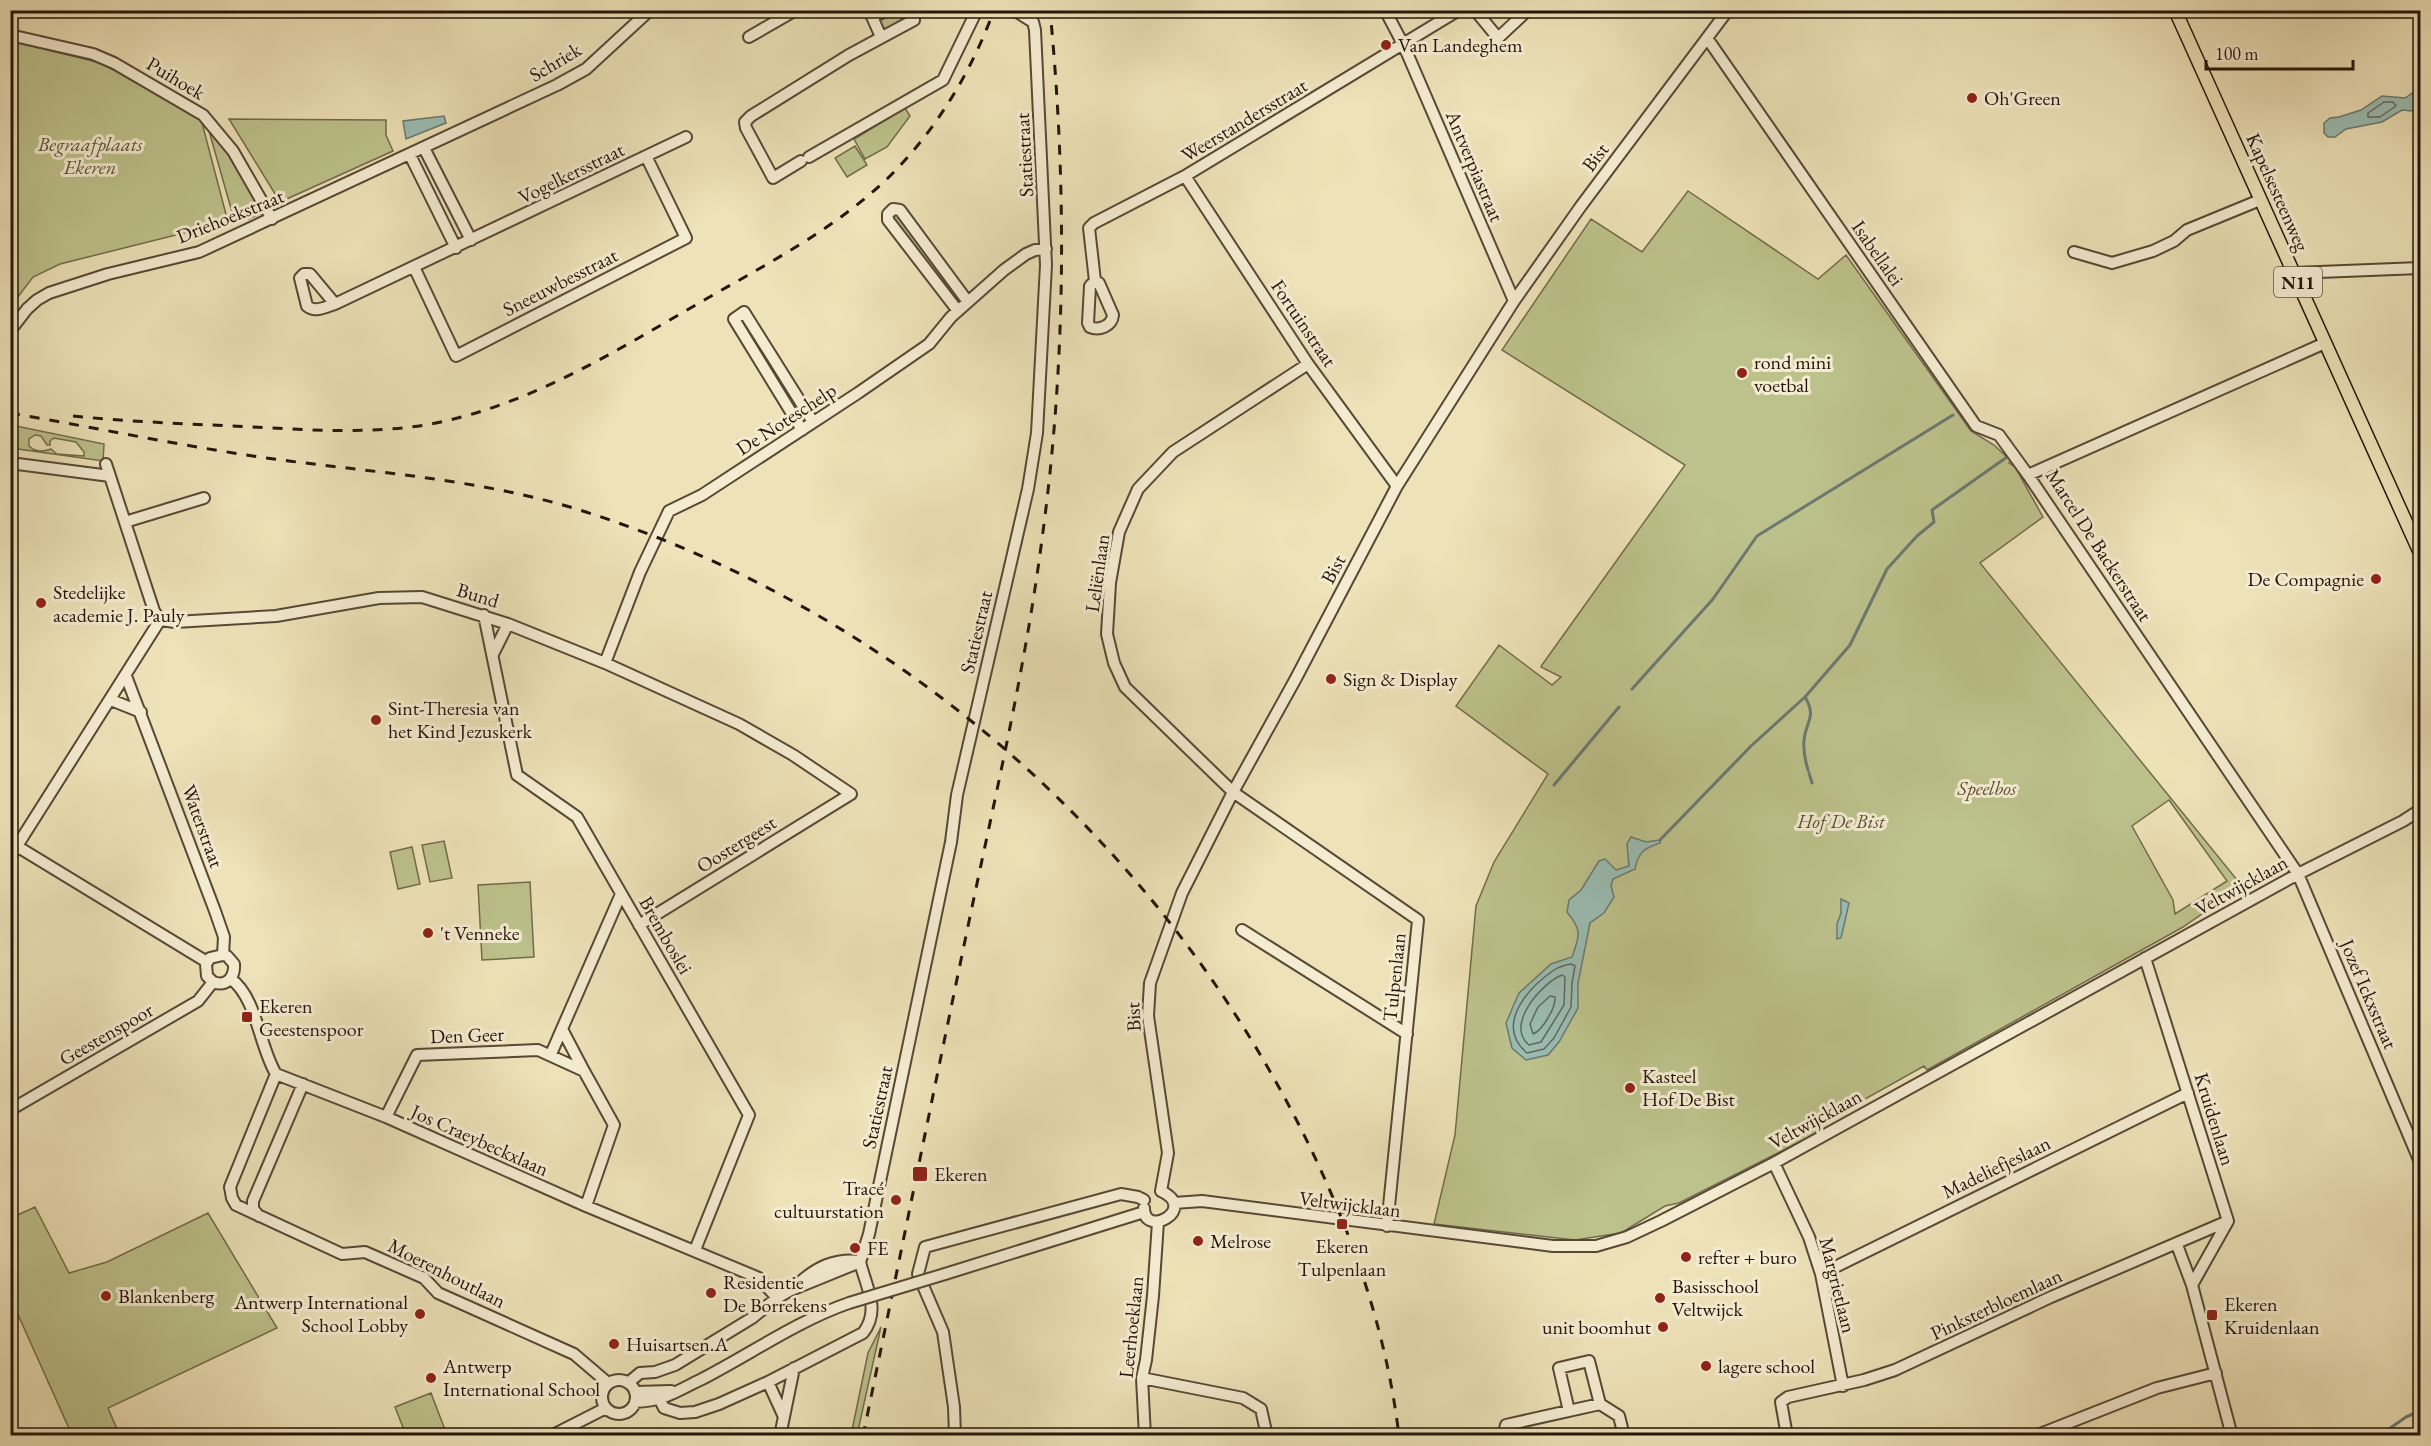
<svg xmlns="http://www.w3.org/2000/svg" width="2431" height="1446" font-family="'EB Garamond',serif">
  <rect width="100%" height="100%" fill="#eee2b8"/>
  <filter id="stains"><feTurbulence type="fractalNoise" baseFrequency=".00333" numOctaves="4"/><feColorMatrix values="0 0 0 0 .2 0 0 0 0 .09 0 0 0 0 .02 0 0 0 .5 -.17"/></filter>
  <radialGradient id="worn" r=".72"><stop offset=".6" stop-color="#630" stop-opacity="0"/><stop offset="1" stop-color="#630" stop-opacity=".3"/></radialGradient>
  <path fill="#bdc28c" stroke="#716b4c" stroke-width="1.5" fill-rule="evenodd" d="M895,11h13v5l-20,13 -7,-1 -2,-7 1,-4z
    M11,41l90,22 100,56 27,103 -168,42 -27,13 -19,25h-3z
    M905,108l5,8 -23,31 -22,12 -11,-20z
    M229,119l157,1v15l7,16 -113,51z
    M209,131l10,5 47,75 -17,8h-15z
    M855,146l12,19 -20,12 -12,-19z
    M1688,191l130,88 28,-24 125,176 23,14 17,16 -2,2 6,4 28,50 -63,46 262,323 -59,41 -256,143 -3,-4 -102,57 -7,11 -136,69 -14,3 -44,27 -46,7 -141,-16 21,-89 21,-229 18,-44 54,-88 -92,-68 43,-61 53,40 9,-8 -20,-10 1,-2 143,-200 -183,-115 89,-131 51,33zM2169,800l58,81 -52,33 -2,-14 -41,-74z
    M897,214l57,76 -6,4 -56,-76z
    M11,425l93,19 -1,17 -92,-13zM35,435l6,1 6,9h3v-4l4,-3 22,4 8,10v4l-27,-2 -6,-5c-8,3 -16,3 -22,-3v-7z
    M444,841l8,37 -22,4 -8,-37z
    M412,847l8,37 -22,5 -8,-37z
    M530,882l4,75 -52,3 -4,-75z
    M35,1207l34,66 38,-11 101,-49 69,115 -169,80 9,21 -13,6h-32l-61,-136v-81z
    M881,1327l-24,108h-6l17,-82z
    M431,1393l16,42h-41l-11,-28z"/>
  <path fill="#9abdb3" stroke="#6b7970" stroke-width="1.5" d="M2420,88v20l-7,3 -11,-1 -20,12 -36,7 -11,8h-7l-4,-4v-10l6,-5 9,-1 22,-7 21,-14 23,2z
    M444,116l2,7 -40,16 -3,-18z
    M1631,837l15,5 14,-2v3c-15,5 -22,9 -25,26l-22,10 -2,7 3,11 -10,16 -14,10 -12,60v25l-19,34 -11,13 -22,5 -14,-12 -6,-25 13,-30 32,-29 21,-7c8,-22 10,-27 -5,-45l2,-12 12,-10 18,-29 6,-2 11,11 13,-4 -2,-22z
    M1841,899l8,4 -8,35 -4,1v-15l4,-11z"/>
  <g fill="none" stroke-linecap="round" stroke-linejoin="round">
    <path stroke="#60685f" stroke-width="1.5" d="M2384,102h9l3,4 -16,11h-12v-4z
      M1571,964l4,2 -3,17 -1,24 -17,31 -10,11 -17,4c-33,-28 1,-65 27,-83 4,-3 12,-5 17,-6z
      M1562,975l3,2 -1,28 -23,37 -12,3c-25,-20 14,-63 33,-70z
      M1550,996l5,1c1,10 -12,33 -22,37l-3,-10 8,-17z"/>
    <path stroke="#6b7970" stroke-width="3" d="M1632,689l81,-90 44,-63 196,-121
      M1805,697c12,20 1,24 -1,43 -1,10 1,20 4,30
      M1809,773l3,10
      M1554,785l65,-78
      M1660,840l91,-94 54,-49 45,-52 37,-76 30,-33 17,-14 -2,-12 75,-53
      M2379,1436l27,-19 14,-6"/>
    <defs>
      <path id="minor" d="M869,10l12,27
        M1385,10l19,36 110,255
        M1475,10l23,28 30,-28
        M872,17l16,-7
        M10,35l83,19 21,9 89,52 30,36 39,68
        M749,37l47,-27
        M1707,38l269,388 23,9 29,40 270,399 122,288
        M424,148l47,92
        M410,155l46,93
        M809,157l134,-77 34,-70
        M801,161l-28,17 -27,-50 -1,-6 6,-6 98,-61 65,-35 -1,-10
        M1185,176l123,188 89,122
        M2074,252l38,11 41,-12 21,-10 13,-11 73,-30
        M414,267l42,89 230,-118 -40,-82
        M2294,273l126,-5
        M1095,281l4,2 14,32c-1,11 -14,16 -23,12l-2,-4 2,-37 5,-5 -6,-53 5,-5 91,-47 274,-166
        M335,304c-10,3 -20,9 -28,2l-7,-28 4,-4h6l25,30 351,-167
        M958,311l-70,-91v-6l5,-5 7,1 68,92
        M10,331l17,-22 10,-9 12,-7 59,-19 91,-22 358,-167 29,-16 64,-59
        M1308,364l-135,88 -35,37 -19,43 -9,51 -3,51 7,29 11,24 108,105 185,128 -31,306
        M802,430l-68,-111 10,-7 69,110
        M10,463l100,13
        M106,464l48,147 6,9
        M2028,475l297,-132
        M125,522l79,-24
        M484,615l33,160 60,42 172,298 -54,135
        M160,620l15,2 101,-6 103,-18 43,-1 86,27 97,39 134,61 54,31 58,39 -212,131
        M493,654l15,-30
        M605,663l35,-91 29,-61 33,-16 156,-102 71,-49 22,-27 53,-47 22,-16 9,-4 11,-1
        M126,676l89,235 9,26 -1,18
        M111,700l30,12
        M10,842l197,120
        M10,857l150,-237
        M1242,930l165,104
        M2145,958l83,263 -36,64
        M231,979c26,19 28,67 45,95l110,43 200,89 173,72 18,20
        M213,982c13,5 22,-4 21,-18l-7,-8 -4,-1
        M213,982l-6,-6 -1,-12 4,-6 13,-3
        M563,1031l21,40
        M551,1054l70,-160
        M276,1074l-46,113 2,11 4,7 106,49 23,-2 59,26 14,15 136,61 34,29
        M10,1110l188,-109 15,-19
        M386,1117l31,-62 121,-5 46,21 30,54 -28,81
        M1774,1163l35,74 12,37 22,112
        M1161,1191l7,-38 -20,-137 2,-33 32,-90 51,-101 62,-112 102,-194 117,-185 67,-95 147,-196
        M1174,1203l28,-2 351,45h43l31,-9 34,-16 113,-58 524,-289 105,-53 17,-11
        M1144,1208c0,31 55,1 17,-17
        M259,1216l-6,-7v-8l50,-117
        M2177,1245l15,40 40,151
        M860,1262l9,-28 82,-392 6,-47 71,-306 9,-56 9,-168 -11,-235 -2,-8 -19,-12
        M945,1274l199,-62
        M1821,1274l367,-181
        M799,1283c18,-16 36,-25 61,-22
        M1142,1378l101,20 18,11 6,27
        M602 1397a17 17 0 1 1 34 0a17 17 0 1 1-34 0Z
        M768,1382l16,35
        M628,1383l12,-10 15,-1 20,-7 77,-47 25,-20 14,-8 69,-28
        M635,1392l36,-1
        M660,1400l4,8 16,5 15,-1 24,-8 49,-22 95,-49c18,-23 3,-46 -3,-71
        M635,1402c29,-1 40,-10 65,-22 49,-25 97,-59 149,-77
        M1569,1411l-10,-43 30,-7 11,43 19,12 5,20
        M551,1436l55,-28
        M780,1436l14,-68
        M955,1436l-1,-29 -11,-75 -25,-58 7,-27 196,-53 17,3 6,3
        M1145,1436l-3,-58 4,-18 7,-64 5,-74
        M1503,1436l3,-11 94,-21
        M1787,1436l-6,-34 7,-5 76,-17 31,-10 156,-73 177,-76
        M2035,1436l122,-48 59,-15"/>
      <path id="major" d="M2175,10l245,543"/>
    </defs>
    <use href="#minor" stroke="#574836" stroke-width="14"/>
    <use href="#major" stroke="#25140b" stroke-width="15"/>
    <use href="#minor" stroke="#f4ecd1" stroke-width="10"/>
    <use href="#major" stroke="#eee2b8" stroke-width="12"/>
    <path stroke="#25140b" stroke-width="3" stroke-dasharray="10 10" stroke-linecap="butt" d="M10,413c93,16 186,36 279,48 101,13 201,20 297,51 308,99 565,324 712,611 50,98 88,203 101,313
      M73,416c59,6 119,8 179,11 57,3 116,7 173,-2 104,-18 192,-75 281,-126 63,-36 128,-70 181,-120 48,-47 84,-106 107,-169
      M863,1436c35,-169 69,-337 104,-505 27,-130 58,-260 75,-392 24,-176 25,-352 8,-529"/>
    <defs>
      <path id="minor-bridge" d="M849,1303l96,-29"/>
    </defs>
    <use href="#minor-bridge" stroke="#574836" stroke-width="14" stroke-linecap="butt"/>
    <use href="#minor-bridge" stroke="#f4ecd1" stroke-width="10"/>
  </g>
  <g fill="#8f2418" stroke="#f4ecd1" stroke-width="2">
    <circle cx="1386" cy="45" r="6"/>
    <circle cx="1972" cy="98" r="6"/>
    <circle cx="1742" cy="373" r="6"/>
    <circle cx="2376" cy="579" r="6"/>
    <circle cx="41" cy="603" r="6"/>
    <circle cx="1331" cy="679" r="6"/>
    <circle cx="376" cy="720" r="6"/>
    <circle cx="428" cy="933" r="6"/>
    <rect x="241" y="1011" width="12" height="12" rx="3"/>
    <circle cx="1630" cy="1088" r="6"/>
    <rect x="912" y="1166" width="16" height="16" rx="3"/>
    <circle cx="896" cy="1200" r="6"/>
    <rect x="1336" y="1218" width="12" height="12" rx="3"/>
    <circle cx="1198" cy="1241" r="6"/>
    <circle cx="855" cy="1248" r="6"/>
    <circle cx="1686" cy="1257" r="6"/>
    <circle cx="711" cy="1293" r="6"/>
    <circle cx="106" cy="1296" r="6"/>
    <circle cx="1660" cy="1298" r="6"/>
    <circle cx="420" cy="1314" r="6"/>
    <rect x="2206" y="1309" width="12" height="12" rx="3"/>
    <circle cx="1663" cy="1327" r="6"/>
    <circle cx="614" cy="1344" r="6"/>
    <circle cx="1706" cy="1366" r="6"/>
    <circle cx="431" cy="1378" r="6"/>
  </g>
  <g text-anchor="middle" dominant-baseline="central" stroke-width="6" stroke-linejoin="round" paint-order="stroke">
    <rect fill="#f4ecd1" stroke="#635546" stroke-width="1.5" x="2274" y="267" width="48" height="30" rx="4.5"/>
    <g font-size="18" font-weight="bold" fill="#25140b">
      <text x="2298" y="282">N11</text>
    </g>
    <g font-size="20" fill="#25140b" stroke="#f4ecd1" text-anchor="start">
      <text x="1398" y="45">Van Landeghem</text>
      <text x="1984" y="98">Oh'Green</text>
      <text x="1754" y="362">rond mini<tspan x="1754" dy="23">voetbal</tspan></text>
      <text x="2364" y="579" text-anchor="end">De Compagnie</text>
      <text x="53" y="592">Stedelijke<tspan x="53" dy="23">academie J. Pauly</tspan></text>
      <text x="1343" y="679">Sign &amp; Display</text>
      <text x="388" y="708">Sint-Theresia van<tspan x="388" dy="23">het Kind Jezuskerk</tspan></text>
      <text x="440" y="933">'t Venneke</text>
      <text x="259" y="1006">Ekeren<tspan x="259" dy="23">Geestenspoor</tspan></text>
      <text x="1642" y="1076">Kasteel<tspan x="1642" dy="23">Hof De Bist</tspan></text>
      <text x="934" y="1174">Ekeren</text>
      <text x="884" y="1188" text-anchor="end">Tracé<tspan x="884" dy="23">cultuurstation</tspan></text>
      <text x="1210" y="1241">Melrose</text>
      <text x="1342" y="1246" text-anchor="middle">Ekeren<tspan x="1342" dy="23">Tulpenlaan</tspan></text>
      <text x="867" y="1248">FE</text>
      <text x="1698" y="1257">refter + buro</text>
      <text x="723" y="1282">Residentie<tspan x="723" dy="23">De Borrekens</tspan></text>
      <text x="1672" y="1286">Basisschool<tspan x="1672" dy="23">Veltwijck</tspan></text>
      <text x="118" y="1296">Blankenberg</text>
      <text x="408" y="1302" text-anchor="end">Antwerp International<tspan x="408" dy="23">School Lobby</tspan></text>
      <text x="2224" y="1304">Ekeren<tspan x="2224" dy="23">Kruidenlaan</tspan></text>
      <text x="1651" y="1327" text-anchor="end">unit boomhut</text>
      <text x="626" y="1344">Huisartsen.A</text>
      <text x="443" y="1366">Antwerp<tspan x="443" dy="23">International School</tspan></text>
      <text x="1718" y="1366">lagere school</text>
    </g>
    <g font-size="20" fill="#25140b" stroke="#f4ecd1">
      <text transform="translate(555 62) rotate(-31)">Schriek</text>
      <text transform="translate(176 78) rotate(31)">Puihoek</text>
      <text transform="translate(1244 120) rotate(-31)">Weerstandersstraat</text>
      <text transform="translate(1024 155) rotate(-93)">Statiestraat</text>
      <text transform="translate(1595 157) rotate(-53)">Bist</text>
      <text transform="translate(1475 166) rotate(67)">Antverpiastraat</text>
      <text transform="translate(571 173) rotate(-26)">Vogelkersstraat</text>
      <text transform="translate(2278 192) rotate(66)">Kapelsesteenweg</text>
      <text transform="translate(230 216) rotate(-22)">Driehoekstraat</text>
      <text transform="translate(1878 253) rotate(55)">Isabellalei</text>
      <text transform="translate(560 282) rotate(-27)">Sneeuwbesstraat</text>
      <text transform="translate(1304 323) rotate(56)">Fortuinstraat</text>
      <text transform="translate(786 419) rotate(-33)">De Noteschelp</text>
      <text transform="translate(2099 545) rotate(57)">Marcel De Backerstraat</text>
      <text transform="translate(1333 569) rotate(-62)">Bist</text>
      <text transform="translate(1097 573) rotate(-82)">Leliënlaan</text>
      <text transform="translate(478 595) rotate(17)">Bund</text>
      <text transform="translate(976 632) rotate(-77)">Statiestraat</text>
      <text transform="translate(203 826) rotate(70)">Waterstraat</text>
      <text transform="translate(736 844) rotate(-32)">Oostergeest</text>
      <text transform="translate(2241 885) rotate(-29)">Veltwijcklaan</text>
      <text transform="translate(666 935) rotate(60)">Bremboslei</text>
      <text transform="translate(1394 977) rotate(-84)">Tulpenlaan</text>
      <text transform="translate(2369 994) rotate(67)">Jozef Ickxstraat</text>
      <text transform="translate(1133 1017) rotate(-93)">Bist</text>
      <text transform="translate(106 1034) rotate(-30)">Geestenspoor</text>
      <text transform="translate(467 1035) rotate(-2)">Den Geer</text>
      <text transform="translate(877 1107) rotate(-78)">Statiestraat</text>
      <text transform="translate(1815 1119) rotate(-29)">Veltwijcklaan</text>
      <text transform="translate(2215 1119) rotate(73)">Kruidenlaan</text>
      <text transform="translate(480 1140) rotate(24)">Jos Craeybeckxlaan</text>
      <text transform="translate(1996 1167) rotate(-26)">Madeliefjeslaan</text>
      <text transform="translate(1350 1204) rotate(7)">Veltwijcklaan</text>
      <text transform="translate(447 1273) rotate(27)">Moerenhoutlaan</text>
      <text transform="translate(1838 1285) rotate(76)">Margrietlaan</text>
      <text transform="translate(1996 1304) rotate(-25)">Pinksterbloemlaan</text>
      <text transform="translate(1131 1327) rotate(-84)">Leerhoeklaan</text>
    </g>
    <g font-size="20" font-style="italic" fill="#5a5138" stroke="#f4ecd1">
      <text x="90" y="144">Begraafplaats<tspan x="90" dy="23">Ekeren</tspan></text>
      <text x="1987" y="788">Speelbos</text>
      <text x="1841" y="821">Hof De Bist</text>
    </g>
  </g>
  <rect width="2431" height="1446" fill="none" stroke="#eee2b8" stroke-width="36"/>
  <rect x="12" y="12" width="2407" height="1422" fill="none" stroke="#25140b" stroke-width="3"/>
  <rect x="18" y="18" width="2395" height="1410" fill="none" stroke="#25140b" stroke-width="1.5"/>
  <path d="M2206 60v9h147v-9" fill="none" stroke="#25140b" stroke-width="3"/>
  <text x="2215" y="60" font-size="18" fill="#25140b" stroke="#f4ecd1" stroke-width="4.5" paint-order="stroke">100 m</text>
  <rect width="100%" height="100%" filter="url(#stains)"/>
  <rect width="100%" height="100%" fill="url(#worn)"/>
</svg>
